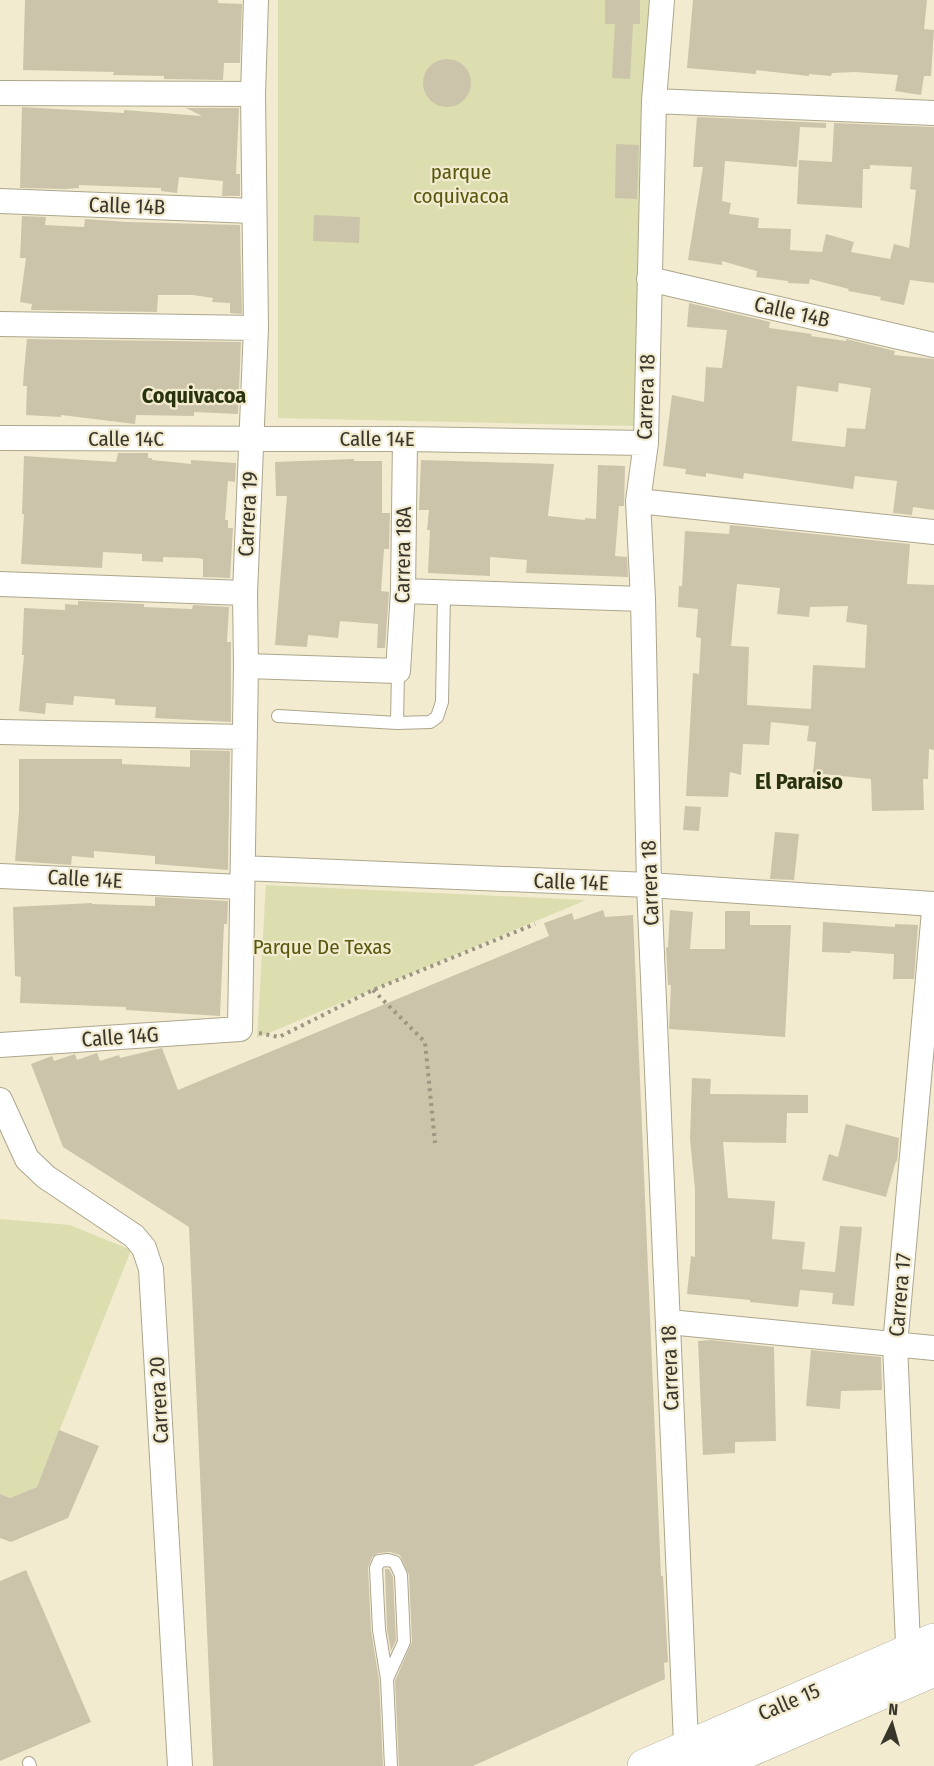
<svg xmlns="http://www.w3.org/2000/svg" width="934" height="1766" font-family="'Fira Sans Condensed',sans-serif">
  <rect width="100%" height="100%" fill="#f2ebd0"/>
  <path fill="#dcdeb0" d="M278,0h375l-18,426 -357,-8z
    M266,885l320,15 -329,138z
    M0,1219l70,6 61,25 -94,237 -27,11 -10,-4z"/>
  <path fill="#cbc4aa" fill-rule="evenodd" d="M25,0h193v3l24,1 -2,59h-16l-1,17 -59,-1v-3l-51,-1 1,-3 -91,-2z
    M605,0h35v24h-7l-3,55 -18,-1 3,-54h-10z
    M693,0h234l-3,29 10,1 -3,46h-7l-3,19 -26,-4 3,-16 -43,-3 -23,1 -1,3 -22,-2v2l-53,-6v4l-69,-6z
    M423 83a24 24 0 1 1 48 0a24 24 0 1 1-48 0Z
    M22,107l102,6v-3l78,6 -16,-8h53l-3,66h4v22h-18l1,-15 -44,-4 -2,16 -16,-2v-3l-82,-3v3l-14,1 -45,-1z
    M697,117l129,6v5l-26,-1 -3,40 -72,-6 -3,40 9,2 -2,11 30,4 -1,10 33,1 -1,21 32,2 4,-18 28,8 -3,10 39,7 4,-15 15,4 7,-58 -6,-1 2,-22 -42,-2v4h-7l-1,39 -65,-4 2,-44 33,2 2,-39 100,4v156l-24,-3 -6,25 -24,-5 1,-3 -33,-6 1,-2 -39,-10 -1,5 -21,-1v-2l-32,-4 1,-6 -35,-10v4l-34,-5 15,-93h-10z
    M616,144l23,1 -2,54 -22,-1z
    M314,215l46,2 -1,26 -46,-2z
    M22,216l24,1 -1,8 39,2 1,-8 42,3 113,3 2,89 -12,-1v-10l-18,-1 1,-4 -20,-3h-35l-1,17 -126,-2 1,-6 -12,-2 6,-44h-6z
    M689,303l81,19 -1,6 43,6 -1,2 35,5v-2l49,12 -1,4 40,4v151l-21,-3 -1,8 -19,-2 4,-32 -42,-5 -2,13 -109,-16 -1,6 -37,-6v4l-21,-3 1,-5 -23,-3 9,-71 32,7 2,-35 16,1 5,-38 -40,-3zM839,383l32,5 -6,41 -18,-1 -2,19 -53,-6 5,-55 41,6z
    M27,339l214,3 -3,72 -44,-2v4l-58,-1 -1,9 -74,-9v2l-35,-2 1,-29h-4l1,-16z
    M118,453h30v5h4v2l39,4v-4l45,3 -1,19 -7,-1 -3,39h3v8h5l-3,50 -27,-1v-18l-6,-1 -34,-1v5l-21,-1v-7l-39,-2 -1,16 -81,-4 3,-50h-2l2,-58 92,6z
    M354,459v2h28v52h8l-1,36h-5l-3,42 8,1 -4,56h-8l1,-24 -38,-3 -2,17 -30,-3 -1,12 -32,-2 12,-149h-11l-1,-34z
    M421,460l133,4 -6,52 37,4v-2l11,1 2,-54 27,1 -1,40h-5l-4,50 12,1 1,20 -102,-4 1,-13 -37,-3v19l-62,-3 2,-43h-3l2,-20h-10z
    M730,525l180,19 -3,40 27,1v165l-5,-1 -1,30h-5l1,31 -52,1 -1,-32 -58,-6 3,-31 -9,-1 2,-15 -38,-4 -2,23 -26,-1 -2,31 -11,-3 -2,25 -42,-1 7,-123 6,1 2,-36 -5,-1 2,-28 -20,-2 1,-21h3l3,-55 44,3zM737,584l43,4 -3,26 32,3 1,-10 38,-1 -2,16 21,3 -2,43 -52,-3 -2,44 -64,-4 2,-58 -18,-1z
    M78,601l66,3v3l48,2 1,-4 36,2 -2,35h4v80l-76,-4 1,-11 -41,-2v-6l-41,-3 -1,9 -27,-2 -1,11 -26,-3 5,-56h-2l2,-47 41,2v-6l13,1z
    M190,750l40,1 -2,119 -73,-6v-8l-61,-5v7l-22,-2 -1,9 -56,-4 4,-50v-52h103v5l68,3z
    M685,806l16,1 -2,24 -16,-1z
    M775,832l24,2 -5,46 -24,-1z
    M155,897l73,4 -1,23h-3l-4,92 -94,-6v-3l-106,-4 1,-26 -6,-1 -2,-69 79,-4v1l63,2z
    M603,910l2,7 28,-2 28,661h2l5,86 -4,1 1,16 -192,87h-74l-4,-85 17,-39 -3,-67 -9,-20 -10,-3 -12,1 -6,4 -4,11 3,62 8,50 4,86h-170l-24,-539 -126,-80 -32,-83 21,-8 2,5 21,-7 2,6 20,-7 3,8 19,-6 1,3 42,-10 16,42 371,-154 -5,-13 28,-10 2,7z
    M670,910l23,2 -3,37h35v-38h25v14h41l-6,112 -116,-8 2,-44h-3l-2,-37 2,-1z
    M823,922l72,5v-3l23,1 -4,54h-21l1,-25 -43,-3v2l-29,-1z
    M692,1078l19,1 -1,15 98,1v18h-21l-1,30 -63,-1 5,56 47,3 -3,38 33,3 -3,27 33,3 5,-46 22,1 -8,79 -22,-2 1,-11 -33,-3 -2,17 -48,-5v-2l-63,-6 4,-38 4,1v-68l-5,-50z
    M846,1124l53,14 -2,24 -1,-1 -10,36 -64,-17 7,-26 9,3z
    M711,1340l63,7 2,94 -41,1v11l-32,2 -5,-114z
    M811,1350l70,7 1,33 -41,1 -1,18 -34,-3z
    M59,1430l40,16 -31,72 -57,24 -11,-4v-44l10,4 27,-11z
    M385,1569h4l4,8 3,63 -5,11 -4,-22z
    M26,1570l65,152 -91,39v-180z"/>
  <g fill="none" stroke-linecap="round" stroke-linejoin="round">
    <defs>
      <path id="lane" d="M278,716l119,7 1,-52
        M397,723l33,-1 7,-5 5,-15 2,-110
        M387,1679l17,-37 -3,-67 -6,-13 -7,-2 -9,1 -3,7 3,62 8,49 4,87
        M29,1763l1,3"/>
      <path id="street" d="M662,0l-8,101 -8,342 -8,58 5,98 6,286 38,881
        M0,93l253,1
        M654,101l280,12
        M0,201l253,10
        M649,279l285,66
        M0,324l256,4
        M0,438l405,1 241,4
        M638,501l296,31
        M0,584l245,9
        M403,591l240,8
        M246,666l152,5 5,-80 2,-152
        M0,732l245,5
        M243,868l406,17 285,19
        M0,876l242,11
        M0,1045l240,-16 6,-363 -1,-73 11,-265 -3,-234 3,-94
        M0,1100l27,59 19,18 88,59 10,12 7,21 29,497
        M669,1322l265,26
        M909,1667l-14,-322 39,-434"/>
      <path id="highway" d="M644,1766l290,-126
        M713,1766l221,-96"/>
    </defs>
    <use href="#lane" stroke="#aca68c" stroke-width="14"/>
    <use href="#street" stroke="#aca68c" stroke-width="26"/>
    <use href="#highway" stroke="#aca68c" stroke-width="34"/>
    <path stroke="#9c9683" stroke-width="4" stroke-dasharray="3 4.5" stroke-linecap="butt" d="M373,990l52,52 10,101
      M259,1033l20,4 94,-47 162,-66"/>
    <use href="#lane" stroke="#fff" stroke-width="12"/>
    <use href="#street" stroke="#fff" stroke-width="24"/>
    <use href="#highway" stroke="#fff" stroke-width="33"/>
  </g>
  <g text-anchor="middle" dominant-baseline="central" stroke-width="4.5" stroke-linejoin="round" paint-order="stroke">
    <g font-size="21" fill="#58580d" stroke="#f2ebd0">
      <text x="461" y="172">parque<tspan x="461" dy="24">coquivacoa</tspan></text>
      <text x="322" y="947">Parque De Texas</text>
    </g>
    <g font-size="21" fill="#38352b" stroke="#f2ebd0">
      <text transform="translate(127 206) rotate(2)">Calle 14B</text>
      <text transform="translate(792 312) rotate(13)">Calle 14B</text>
      <text transform="translate(646 397) rotate(-88)">Carrera 18</text>
      <text x="126" y="439">Calle 14C</text>
      <text x="377" y="439">Calle 14E</text>
      <text transform="translate(248 514) rotate(-87)">Carrera 19</text>
      <text transform="translate(403 555) rotate(-89)">Carrera 18A</text>
      <text transform="translate(85 879) rotate(3)">Calle 14E</text>
      <text transform="translate(571 882) rotate(2)">Calle 14E</text>
      <text transform="translate(650 883) rotate(-92)">Carrera 18</text>
      <text transform="translate(120 1037) rotate(-4)">Calle 14G</text>
      <text transform="translate(900 1295) rotate(-85)">Carrera 17</text>
      <text transform="translate(670 1368) rotate(-92)">Carrera 18</text>
      <text transform="translate(159 1400) rotate(-93)">Carrera 20</text>
      <text transform="translate(789 1702) rotate(-23)">Calle 15</text>
    </g>
    <g font-size="22" font-weight="bold" fill="#28320c" stroke="#f2ebd0">
      <text x="194" y="395">Coquivacoa</text>
      <text x="799" y="781">El Paraiso</text>
    </g>
  </g>
  <g transform="translate(892 1724) rotate(5)" stroke="#f2ebd0" stroke-width="4.5" paint-order="stroke">
  <path d="M0-4.5L10 22L0 15L-10 22Z" fill="#38352b"/>
  <text y="-9" font-size="16" font-weight="bold" text-anchor="middle" fill="#38352b">N</text>
  </g>
</svg>
